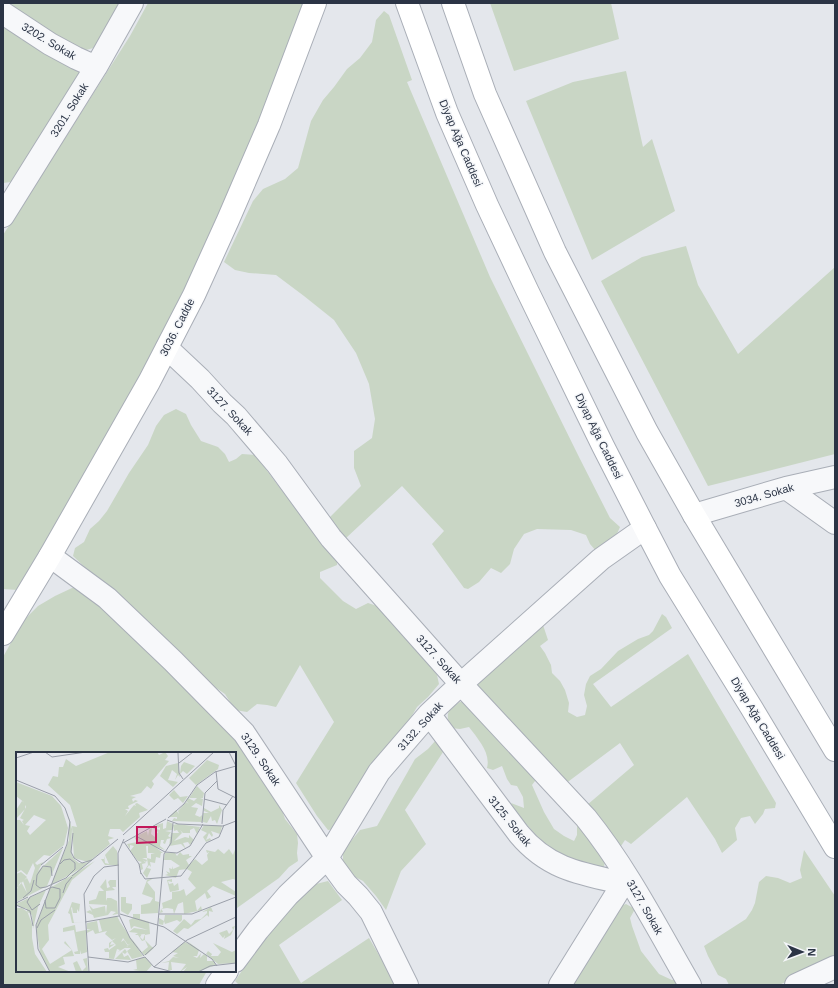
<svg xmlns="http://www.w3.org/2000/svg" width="838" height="988" font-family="Helvetica,sans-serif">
  <rect width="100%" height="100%" fill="#e4e7ec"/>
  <path fill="#c9d6c5" d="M6,3h119l-28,44 -11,3 -37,-13z
    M148,3h156l-29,87 -68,158 -73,148 -116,194 -15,-1v-354l127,-199z
    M490,3h121l8,36 -105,32z
    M384,11l5,4 23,65 -5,2 83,195 90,182 30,59 10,9 -4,9 -20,15 -6,-7 -4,-9 -15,-5 -34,-1 -13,5 -10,15 -4,15 -9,9 -10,-5 -12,14 -11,7 -4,-1 -32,-44 12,-13 -42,-45 -56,52 -20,-17 35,-35 -7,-18v-17l18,-13 3,-19 -6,-35 -13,-31 -22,-33 -30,-24 -28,-21 -27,-2 -14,-3 -11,-8 29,-61 10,-12 22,-10 13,-11 13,-47 12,-21 11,-13 13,-18 13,-11 12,-16 4,-22z
    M3,21l77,51 -61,107 -8,3 -8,1z
    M626,71l17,76 9,-8 23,72 -83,49 -66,-159 47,-19z
    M686,246l12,39 40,69 97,-87v187l-127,32 -107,-205 41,-24z
    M176,409l10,5 5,11 10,16 17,6 7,7 4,8 7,-3 6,-5 14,1c24,35 52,69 81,101v9l-17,7v6l23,23 13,8 12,-6 12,4 11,10 17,24 10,8 19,26 2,9 -11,13 -11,10 -7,12 -22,25 2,6 -54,79 -8,1 -11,-14 -21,-33 38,-61 -34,-57 -24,42 -9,-2 -10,-1 -10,8 -12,-2 -10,-16 -22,-15 -130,-123 2,-8 9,-6 6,-13 9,-8 8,-10 22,-38 19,-28 8,-19 8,-11z
    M84,587l25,24 137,140 8,18 28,41 3,9 12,15 1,9 -1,10 1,8 -9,6 -10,11 -42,30 -2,7v-162h-218v218h190l-8,14h-196v-328l20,-36 15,-15 17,-10 17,-8z
    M662,614l4,3 6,11 -79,56 18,23 77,-53 88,149 -1,5 -10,1 -2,5 -8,10 -5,-8 -9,2 -6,10 2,12 -15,13 -7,-14 -28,-42 -56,47 -6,-4 -4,6 -6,-1 -28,-40 47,-40 -14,-22 -55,41 -90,-96 2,-9 66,-54 5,15 -8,6 5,7 6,12 1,8 8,8 5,9 4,13 -1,9 9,5 8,-2 2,-9 -3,-11 2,-11 4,-8 11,-7 17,-18 20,-12 11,-4 4,-4z
    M460,702h6l72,75 -6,8 12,27 10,17 10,7 10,5 3,-6v-9l4,-2 25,36 -3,9 -19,-5 -36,-15 -21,-24 -8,-7 -8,-15 13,5 -1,-11 -6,-11 -6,-1 -4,-6 -5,-13 -9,4 -6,-2c4,-15 -9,-29 -18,-41l-9,2 -9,-1c-6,-14 -4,-18 9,-26z
    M436,740l9,9 -40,61 21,34 -25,27 -15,39 -10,-14 -13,-15 -10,-5 -10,-9v-16l17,-21 17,-4 38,-67 13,-10z
    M804,850l31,46v59l-28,17 -28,13h-50l-3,-6 -8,-4 -10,-19 -4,-10 42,-27 6,-9 3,-7 4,-21 7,-6 12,2 12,5 12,-5 -2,-8z
    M328,881l14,19 -63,45 22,38 68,-45 24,41 1,6h-155l-4,-4 36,-53 41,-43z
    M626,904l9,5 -5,9 2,8 9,25 18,23 13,6 7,-2 3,7h-115l51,-78z"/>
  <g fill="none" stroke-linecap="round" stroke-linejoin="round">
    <defs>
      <path id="street" d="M3,13l47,31 26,14 20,9
        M3,216l93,-149 36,-64
        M167,348l33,31 22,24 14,13 41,48 54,74 130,146 125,134c41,51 71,110 104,167
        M786,488l49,35
        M694,515l92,-27 49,-11
        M50,556l57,42 66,63 71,72 83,125 19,26 12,12 13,16 36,73
        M429,714l90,120c29,35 62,40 104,49
        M235,961l23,-31 30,-35 39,-37 52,-86 50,-58 32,-30 140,-125 44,-31
        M217,985l10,-14
        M560,985l67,-108
        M796,985l39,-18"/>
      <path id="secondary" d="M407,3l40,110 40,92 40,85 76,156 42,82 25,48 81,131 84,140
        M453,3l32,91 70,158 92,180 47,83 141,235
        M3,634l47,-78 99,-174 45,-87 34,-75 41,-95 46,-122"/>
    </defs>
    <use href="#street" stroke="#a9aeb7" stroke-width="24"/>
    <use href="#secondary" stroke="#a9aeb7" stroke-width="24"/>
    <use href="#street" stroke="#f7f8fa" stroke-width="22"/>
    <use href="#secondary" stroke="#fff" stroke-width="22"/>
  </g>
  <g text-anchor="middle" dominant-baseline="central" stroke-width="3" stroke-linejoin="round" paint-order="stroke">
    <g font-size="11" fill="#2b3445" stroke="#f4f6f9">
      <text transform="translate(49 41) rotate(31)">3202. Sokak</text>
      <text transform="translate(69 110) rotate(-58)">3201. Sokak</text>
      <text transform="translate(461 143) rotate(67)">Diyap Ağa Caddesi</text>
      <text transform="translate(177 327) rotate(-63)">3036. Cadde</text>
      <text transform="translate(230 411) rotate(47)">3127. Sokak</text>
      <text transform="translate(599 436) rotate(64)">Diyap Ağa Caddesi</text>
      <text transform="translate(764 495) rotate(-16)">3034. Sokak</text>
      <text transform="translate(439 659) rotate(48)">3127. Sokak</text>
      <text transform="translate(758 718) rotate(59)">Diyap Ağa Caddesi</text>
      <text transform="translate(420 726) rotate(-48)">3132. Sokak</text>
      <text transform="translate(261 759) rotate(56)">3129. Sokak</text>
      <text transform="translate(510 821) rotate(51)">3125. Sokak</text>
      <text transform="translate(645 907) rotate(60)">3127. Sokak</text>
    </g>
  </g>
  <g transform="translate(16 752)">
    <rect width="220" height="220" fill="#e4e7ec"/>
    <path d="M94,0h47l2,3 6,-3 3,4 -3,4 4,1 -17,20 2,3 -3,5 -4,-3 -6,7 -11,3 6,1 -4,2 1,3 2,-2 3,1 -10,5 1,3h-4l3,2 -3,5 9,-11 2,1 -1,-2 2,-1 11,7 -9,3 1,4 -17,15 -3,-3h-10l-2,7 6,2 -6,2 2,4 -28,24 -31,17 18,-45v-22l3,11 -1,21 1,6 3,4 4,3h6l3,-1 -14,-4 -2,-32 5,1 -7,-22 -22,-20 5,-9 5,1 1,-10h4l3,-8 10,7zM191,8l12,5 -1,4 -22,16 -7,-7zM168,10l11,4 -8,8 -4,-3 -3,3 1,-8zM162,11l2,14 -2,-2 -3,5 2,-6 -5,-4 -4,10 10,2 -5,5 -13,-11 6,-10zM0,30l36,14 9,10 7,22 -4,17 -14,11 -6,-1 -9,8 2,2 6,-3 -5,9 25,-23 -16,38 -31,16v-11l3,-6 2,-3 6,11 -4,-12 4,-3 3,6 5,-16 -2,-5 -6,12 -6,-5 -5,3v-53h4l4,5 -2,-4 2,-1 -4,-2 6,-11 -1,-2v4l-9,10v-9l6,-9 3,2 -9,-7zM18,63l12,5 -16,15 -3,-4 3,-5 -5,-1zM181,34l7,7 -1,5 -3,1h3l-1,7 -6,-3 -5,4 7,1 -3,7 5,2 2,-2v7l-30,-1 2,-3 3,1v-2h-8l7,-7 3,4 -1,-3 8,-9 3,2 -3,-3 2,-3 6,3 3,-3h-8zM158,38l6,7 8,-1 -5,7 -5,-5 -4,2 -5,-5zM203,53l3,5 -5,14 -2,-4 -3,1 -1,-5 -4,7 -4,-1v-9h6l-5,-2v-3l7,4 8,-4zM151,69l6,3 -1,6 -7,1 6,1 -3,4 3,2 -4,1 -2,5 -2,-1 1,-3h-3l-1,6 5,4 -11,-4 9,7h-2l-1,5 -4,-1 -1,6 -5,-1 1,5 -2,-2 -2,3 4,1 -4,9 -4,-5 5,-8 -1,-7 4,1v-5l4,-1h-7v-7h-2l1,12h-5l5,2 -1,2 -3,-2 3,3 -4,1 1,5 -2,1 -2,-6 3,-2 -4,-1 -8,-10 4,-5 -4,-1v4l-2,-3 -1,-2 10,-2 -3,-5 7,1 -4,-2 10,-5 1,5 1,-6 3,-2 -1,6 4,3 3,-5 -5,-4 3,-2v3l4,1v-3l-2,1 -2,-3 7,-2v6l3,-1zM161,72l23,3 -3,7 -3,-6 -4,2v3h-7l-3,-3 2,3 -8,8 11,-4 4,1v-3l5,5 -4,5 -2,-3 -5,1 3,6 -5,-5 -12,2 2,-13h8l-2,-3 -3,1 -1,-6zM188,73l18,1 -2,8 -9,-3 2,4 -1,2 -3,-4 -3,7 4,-2 1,2 -5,2 -3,-5 4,-4 -6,-3zM97,94l4,5 1,14h-13l-4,-6h4l-1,-3 1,7 4,1 -4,-9zM220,95v33l-3,-1 -12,3 15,10v4l-23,-10 -6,5 4,6 -4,2 -2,-6 -10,8 2,10 4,-5 1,4 -18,4 -1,-12 -5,2 -4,10 -1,-5 -6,-1 -6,1 1,1 1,2 -3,1 1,-4 2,-1 -1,-5 10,-4v-7l8,-1 2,5 -2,-5 4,-2 2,7 10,-8 -8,-9 4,-7 -5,-3 -8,1 -3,8 -11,-3 3,-1 -2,-3 4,2 -1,-5 3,1v-3l1,3 7,-3 -9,-6h-7l1,-7h10l2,3 3,-4 3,3 6,-1v2h3l-6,4 3,5 6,-6 7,6 6,-5 -1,-5 2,-3 -2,1 -1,-3 9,2 3,-3 6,5 5,-5 4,6zM79,109l-23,19 -24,45 1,15 -7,9 8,15 22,-14 -8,-7 1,-2 7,9 2,6 -11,1 2,7 -7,3 13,5h-21l-10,-19 -4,-27 14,-38zM5,120l6,5 -11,12v-15zM138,126l-7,4 8,10v9l4,1 -1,11 -17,1v-9l9,-2 3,-5 -11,-4 5,-14zM90,127l1,9 3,-1 -2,-5 2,-2h6v7h-4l3,3 -9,1v10l1,-3h4l-1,3 1,-3 6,3 1,13 -6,1 4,-3 -5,-1 -3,4 -14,3 -1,-3 -7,-3 4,-2 2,2 -3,-7 4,4 12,-3 1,8 1,-9 -18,-1v-3l7,-2 4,-11 -1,3h5l-4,-4zM156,127v3l-4,-1 1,3 4,-1 1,3 4,-3 1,7 -9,2 -3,-12zM30,138l-8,17 -5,22 -1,-14 -16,-11zM105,145h5v6l6,1v5l-4,6 -7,-4zM56,150l8,2 -1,8 -2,-3v4h-4l-1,-6 -1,1 3,15 10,-1 -12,1 -2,-9 -2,-1zM195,155l2,5 -4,-1v6l-2,-2 -19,14 -4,-1 -7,6 -4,-3 11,-12 7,6 4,-5 6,-1 6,-6v-2l-5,1zM0,156h10l6,16v14l3,16 12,18h-31zM117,162h7v5l16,5 -7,-2 1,12 -5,1v5l7,7 2,1 3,-4 -2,3 -9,8h-2l-13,-16 -1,-1 -2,-4 14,18 6,-5 -3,-7 -3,1 -4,-6 4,-1 -2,3 3,3 2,-6 -10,1 3,-2 -9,-1 5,-4 14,2 -14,-4 -3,3 -2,-9 4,-2zM149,163h17v5l-2,2 -3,-2 -12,4 -1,-3 -1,4 -4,-1v-6l5,3zM101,164l3,6 23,34 -11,3 -5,-8 4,-3h-6l6,-5 -3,2 -5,-7 -2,4 3,-2 4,6 -10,6 2,-2 -3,-1 -3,10 -12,-1h7v-6h-4l-1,-3 4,-1 1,2 7,-5 -4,-4 -2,4 5,-1 -6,4v-5l7,-5 -4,2 -7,-6 2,-3 -12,3 -2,-4 -6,3v-3l4,-1h-4v-6l10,-2 2,11 3,-1 -3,-11zM59,173l1,7 10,-2 1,22 -6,2 -1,-4v4h-5l-1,-2 4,-1 -4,-21 -11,2v-4zM219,174l-4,9 5,4 -5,-4 -7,4 1,-4 -2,3 -4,-5 8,-3 2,4 4,-4 -1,-3zM171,189l14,10 -2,-1 -2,6h-4l4,2 4,-5 -1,5 4,-4 3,2v5h7l2,4 -19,7h-14l4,-5 -7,5 6,-8 -15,-2 1,8h-4l1,-8 -8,1 8,-2 4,-4 6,1 -6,-2 5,-3 -6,-1 13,-10 6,3zM197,191l19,9 4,-2v13l-18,1 -12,-10 2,-3 4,3 -1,2h7l3,-4zM109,197l2,3 -2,2 -3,-2 2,5 4,-2 3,5 -16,-1zM129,205l7,8 -6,7 -13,-2 4,-1 -1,-9zM71,206l1,14h-12l-3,-9 4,-2 5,10 4,-4 -3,-8z" fill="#c9d6c5" fill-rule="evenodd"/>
    <path fill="none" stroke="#9a9fa9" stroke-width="1" d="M29,0l7,5 34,-5M213,0l7,14M162,1l1,20 4,6M0,6l18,-6M163,11l14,-11M200,19l2,18 18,9M0,28l39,16 10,12 5,14 -3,22 -31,81 2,24 12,23M188,47l23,6M152,66l16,-14 13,-19 18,-13 21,-6M151,68l11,4 45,2 13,-5M186,71l3,-30 12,-12M206,72l1,-14 10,-14M57,81l-2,19 3,6 8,5 10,-3M107,83l91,-83M120,84l29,16 12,1 13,-7 13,-22M108,87l-6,14 1,62 11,23 14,18M108,90l15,22 2,10M107,91l43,-24M25,113l22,-18M125,121l4,6 36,-3 25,-33 13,-6 5,-12M36,124l-1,-9 -8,-1 -6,9 -1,10 4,3 6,-1 20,-9 9,-9v-6l-5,-4 -6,1 -4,4M56,124l46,-37M47,141l3,-9 6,-7M7,146l8,-7 3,-11M0,151l12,-6M24,152l-8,6 -5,-8 3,-5 22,-10 8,2v9l-5,10h-9l-1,-8M0,153l14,6 3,15M104,162l44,13 48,32 5,7M143,162h33l44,-17M69,170l34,-6M21,176l4,-8 14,-10M129,203l11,-10 8,-91 7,-11 2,-20M72,205l40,5 17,-5M129,205l9,10 19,5M138,215l33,-27 49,-23M73,220l-5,-78 10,-18 10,-9 15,-2M182,220l12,-6 26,-3"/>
    <path fill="#c2185b" fill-opacity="0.15" stroke="#c2185b" stroke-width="2" d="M121,75h19v15l-19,1z"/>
    <rect width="220" height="220" fill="none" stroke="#2b3445" stroke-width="2"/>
  </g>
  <rect width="838" height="988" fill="none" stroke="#2b3445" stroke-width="8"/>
  <g transform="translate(802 952) rotate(91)" stroke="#f4f6f9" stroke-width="3" paint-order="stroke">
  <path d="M0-3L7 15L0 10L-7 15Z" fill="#2b3445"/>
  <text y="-6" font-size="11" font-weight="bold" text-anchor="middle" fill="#2b3445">N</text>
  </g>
</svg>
